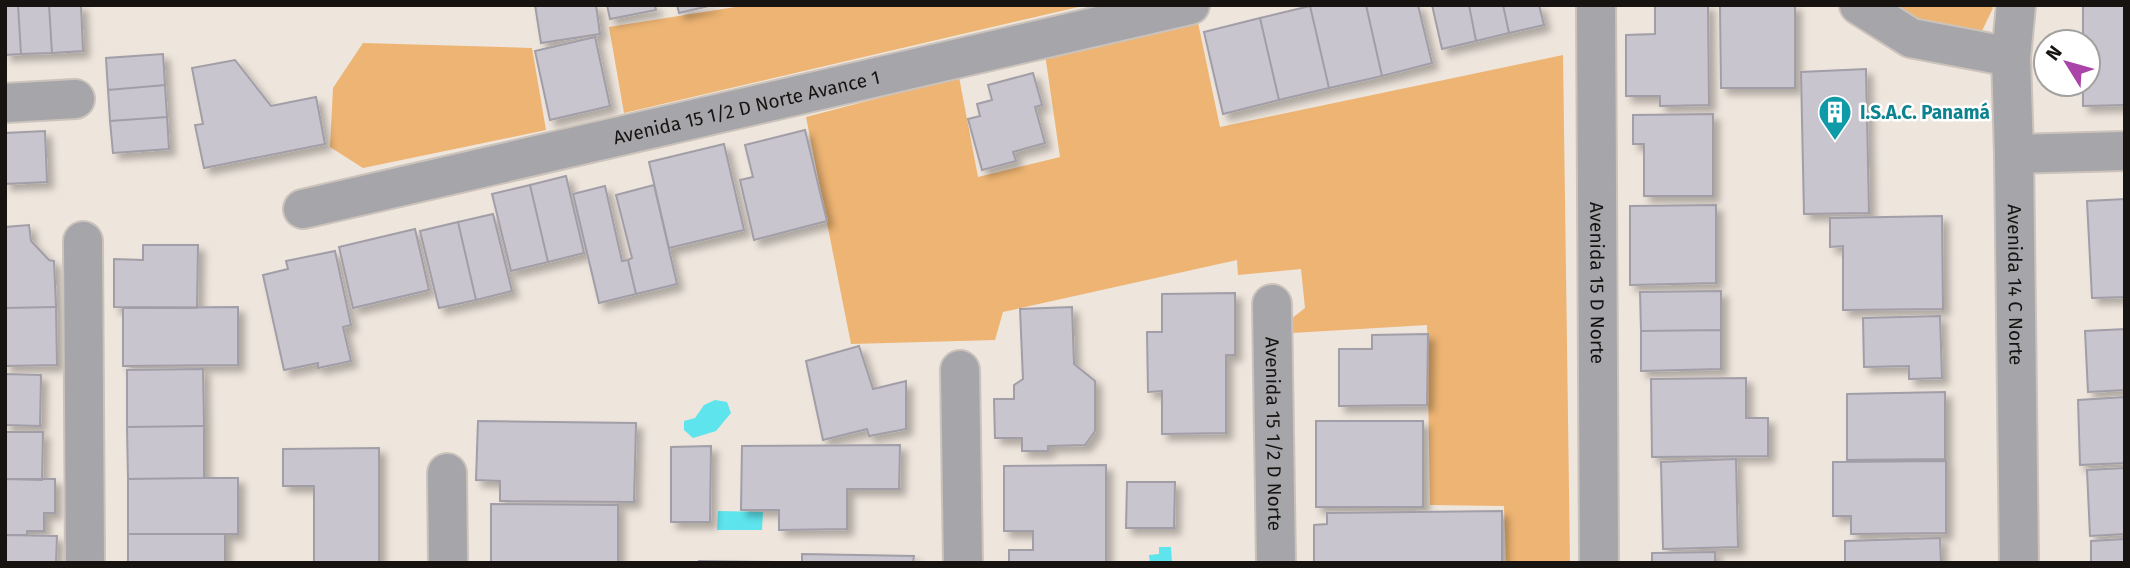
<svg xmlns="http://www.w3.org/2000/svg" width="2130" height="568" font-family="'Fira Sans',sans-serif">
  <defs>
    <filter id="shadow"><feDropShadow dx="6" dy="6" stdDeviation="3.5" flood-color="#0004"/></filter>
  </defs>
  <rect width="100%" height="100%" fill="#eee5dc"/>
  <path fill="#edb473" d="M748,5h339l-463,108 -15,-86z
    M1889,5h102l2,3 -12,25 -52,-5z
    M1197,18l23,109 343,-72 7,508h-64l-2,-57 -74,-1 -3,-180 -135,8 -1,-14 14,-11 -4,-39 -63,6 -1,-15 -234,52 -8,28 -144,4 -45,-227 153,-40 19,100 82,-20 -15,-103z
    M363,43l169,5 14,82 -183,38 -33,-21 3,-59z"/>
  <path fill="#5de4ec" d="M715,400l12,2 4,11 -15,18 -23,7 -9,-8v-9l11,-3 9,-13z
    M718,511l45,1 -1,18h-45z
    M1159,547h12l1,16h-22l-1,-8 10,-1z"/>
  <path fill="#c9c5cf" stroke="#a19ea8" stroke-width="2" filter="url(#shadow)" d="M5,5h13l3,49 -16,1z
    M18,5h31l3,48 -31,1z
    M49,5h32l2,46 -31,2z
    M535,5h61l4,29 -59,9z
    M607,5h48l1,5 -46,9z
    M677,5h36l-34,8z
    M1366,5h52l14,58 -50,13z
    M1366,5l16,71 -53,12 -19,-82z
    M1432,5h37l7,36 -34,8z
    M1469,5h34l6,28 -33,8z
    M1503,5h36l5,20 -35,8z
    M1655,5h53l1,100 -49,1v-10h-34v-61l29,-1z
    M1720,5h75v83h-74z
    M2083,5h42v103v-3l-42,1v-22h5v-42h-5z
    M1310,6l19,82 -50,12 -19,-82z
    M1260,18l19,82 -56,14 -19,-82z
    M595,37l15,69 -60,14 -15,-69z
    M163,54l2,31 -57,5 -2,-32z
    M235,60l36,46 45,-9 9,47 -121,24 -9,-43 8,-1 -11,-56z
    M1866,69l3,144 -65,1 -3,-142z
    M1033,73l9,32 -7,2 10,36 -32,9 3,9 -34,9 -14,-51 12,-3 -3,-12 15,-4 -4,-15z
    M165,85l2,32 -57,4 -2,-31z
    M1713,114v82h-69v-52h-11v-29z
    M167,117l2,32 -56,4 -3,-32z
    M805,130l22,91 -73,19 -14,-60 13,-3 -8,-32z
    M45,131l2,51 -42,2v-51z
    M724,144l20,86 -75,18 -20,-86z
    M566,176l18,77 -36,9 -18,-77z
    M530,185l18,77 -37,9 -19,-77z
    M654,185l23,99 -41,10 -8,-34 4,-2 -16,-63z
    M605,186l17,75 6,-1 8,34 -37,9 -26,-109z
    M2125,199v98l-33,1 -5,-97z
    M1716,205v78l-86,2v-79z
    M493,214l19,77 -36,9 -18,-78z
    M1942,216l1,93 -100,1v-64l-13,1v-29z
    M458,222l18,78 -37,8 -19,-77z
    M29,225l2,16 18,19 5,1 2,46 -51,1v-81z
    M415,229l14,61 -76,18 -14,-61z
    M143,245h55l-1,63 -83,-1v-48l29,1z
    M335,251l16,74 -8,2 8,34 -33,7v-5l-34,7 -21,-95 25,-6 -2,-8z
    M1721,291v39l-80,1 -1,-39z
    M1235,293v62h-9v78l-64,1v-43l-14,1 -1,-60h15v-38z
    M56,307l1,58 -52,1v-58z
    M238,307v58l-115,1v-58z
    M1072,307l2,57 21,17v50l-10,14 -37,1v5h-26v-13h-27l-1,-39h20v-14l9,-6 -3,-70z
    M1940,316l2,62 -33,1v-13l-45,1 -1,-49z
    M2125,329v61l-37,2 -3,-61z
    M1721,330v39l-80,2v-40z
    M1428,334l-1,71 -88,1v-57h33v-14z
    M859,346l14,43 33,-8v48l-37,7 -2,-7 -44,11 -17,-79z
    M203,369l1,57 -77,1v-57z
    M5,374l36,1 -1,51 -35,-1z
    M1746,378v40h22v38l-116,1 -1,-78z
    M1945,392v67l-98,1v-66z
    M2125,397v66l-45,2 -2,-65z
    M478,421l158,2 -2,79 -134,-1v-20l-24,-1z
    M1316,421h107v86h-107z
    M204,426v52l-76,1 -1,-52z
    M5,432h38l-1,48 -37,-1z
    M900,445l-1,44h-52v40l-68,1v-20h-38l1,-64z
    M711,446l-1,76h-39v-75z
    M379,448v115h-65v-77h-31v-37z
    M1736,459l2,88 -75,2 -2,-87z
    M1946,461v72l-95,1v-18h-18v-54z
    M1106,465v98h-97v-13h24v-19h-29v-65z
    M2125,468v66l-35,2 -3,-66z
    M204,478h34v56h-110v-55z
    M5,479h50v34h-11v18h-17v4h-22z
    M1127,482h48l-1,46h-48z
    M491,504l127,1v58h-127z
    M1502,511v52h-188v-38l13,-1v-11z
    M128,534h97v29h-97z
    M5,535l52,1 -1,27h-51z
    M1940,538l1,25h-96v-22z
    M2125,539v24h-34v-22z
    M1715,552v11h-63v-10z
    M802,554l112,2 -1,7h-111z
    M699,561l76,1v1h-76z"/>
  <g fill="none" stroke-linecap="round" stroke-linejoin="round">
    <defs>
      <g id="minor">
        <path id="s1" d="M1596,5l3,558"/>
        <path d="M1859,5l52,33 100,19"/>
        <path id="s2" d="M2016,5l-5,52 3,97 5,409"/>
        <path d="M5,103l70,-4"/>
        <path d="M2014,154l111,-3"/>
        <path id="s3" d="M303,209l887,-204"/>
        <path d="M83,241l2,322"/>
        <path id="s4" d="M1272,304l4,259"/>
        <path d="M960,370l3,193"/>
        <path d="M447,473l1,90"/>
      </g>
    </defs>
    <use href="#minor" stroke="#cbc3bb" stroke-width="42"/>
    <use href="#minor" stroke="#a6a5aa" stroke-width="38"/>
  </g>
  <defs>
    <symbol id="building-pin" viewBox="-11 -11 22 30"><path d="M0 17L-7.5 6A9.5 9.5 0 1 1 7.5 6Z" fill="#0f9aa8" stroke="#fff"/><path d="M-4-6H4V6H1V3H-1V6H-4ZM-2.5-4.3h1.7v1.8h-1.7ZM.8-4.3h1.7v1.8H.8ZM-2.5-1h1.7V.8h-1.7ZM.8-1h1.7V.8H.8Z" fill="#fff"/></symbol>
  </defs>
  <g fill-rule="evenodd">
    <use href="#building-pin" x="1816" y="93" width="38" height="52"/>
  </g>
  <g text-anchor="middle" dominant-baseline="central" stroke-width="5" stroke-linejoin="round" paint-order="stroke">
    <g font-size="19" fill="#161310" stroke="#fff">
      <text stroke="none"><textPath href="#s3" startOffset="455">Avenida 15 1/2 D Norte Avance 1</textPath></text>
      <text stroke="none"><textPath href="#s1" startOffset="278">Avenida 15 D Norte</textPath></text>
      <text stroke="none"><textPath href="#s2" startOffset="280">Avenida 14 C Norte</textPath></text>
      <text stroke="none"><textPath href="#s4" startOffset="130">Avenida 15 1/2 D Norte</textPath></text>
    </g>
    <g font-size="19" font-weight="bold" fill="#0d838f" stroke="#fff" text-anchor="start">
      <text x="1860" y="112">I.S.A.C. Panamá</text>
    </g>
  </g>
  <rect width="2130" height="568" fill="none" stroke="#161310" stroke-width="14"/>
  <g transform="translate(2067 63) rotate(307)"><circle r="33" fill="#ffffff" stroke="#a2a19f" stroke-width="2"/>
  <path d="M0-5L12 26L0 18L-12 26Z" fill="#ab44a8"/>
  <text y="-10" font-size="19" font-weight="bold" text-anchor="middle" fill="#161310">N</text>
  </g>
</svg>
